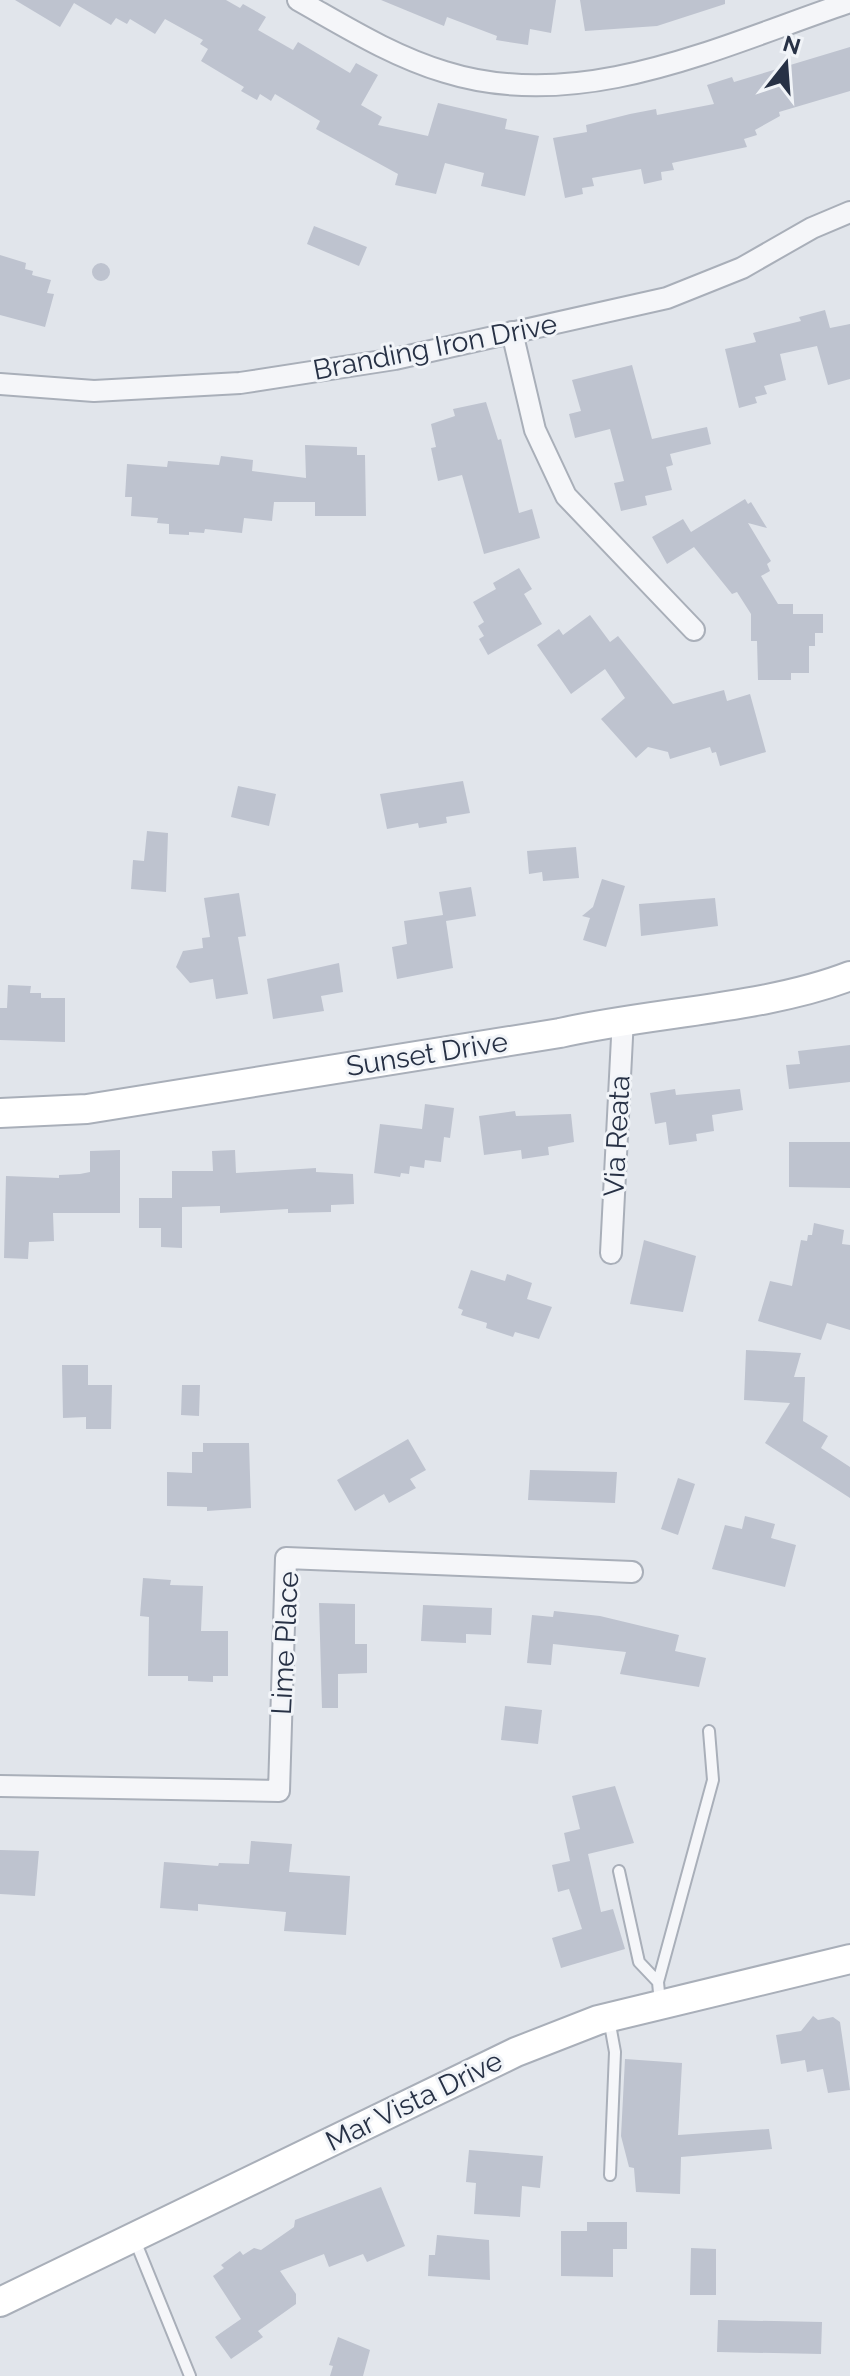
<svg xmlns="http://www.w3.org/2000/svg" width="850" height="2376" font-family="Raleway,sans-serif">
  <rect width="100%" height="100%" fill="#e1e5eb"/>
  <path fill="#bec3cf" d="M15,0h211l14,8 3,-4 23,13 -8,13 35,20 5,-8 52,31 6,-10 22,12 -17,30 21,12 -4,8 50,11 10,-33 69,16 -2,10 34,7 -14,60 -44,-10 3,-13 -39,-10 -9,31 -41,-9 3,-11 -82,-45 4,-8 -45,-27 -4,7 -11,-7 -3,6 -16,-9 3,-4 -43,-26 7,-12 -8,-5 3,-4 -38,-21 -10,15 -25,-15 -3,5 -11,-6 -5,7 -37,-22 -14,24z
    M381,0h175l-5,33 -21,-4 -2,16 -32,-5 1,-4 -50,-19 -3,9z
    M580,0h145v4l-68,22 -72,5z
    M850,47v44l-71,21 1,4 -25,14 2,5 -13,4 3,8 -75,16 2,7 -13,2 1,8 -18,4 -3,-15 -49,9 2,8 -12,2 1,6 -18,4 -12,-60 34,-6 -1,-7 44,-11 26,-5 1,6 57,-11 -7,-19 25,-8 2,5z
    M314,226l53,21 -8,19 -52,-22z
    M0,255l26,8 -1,6 8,2 -1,4 19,5 -4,13 7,1 -9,33 -45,-12z
    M92 272a9 9 0 1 1 18 0a9 9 0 1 1-18 0Z
    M825,310l5,18 20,-4v55l-22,6 -11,-39 -37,8 6,26 -22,6 3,8 -12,3 2,6 -18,5 -14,-59 31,-7 -3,-9 48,-12 -2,-4z
    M632,365l20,74 55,-12 4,17 -41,10 3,11 -7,2 6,23 -27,6 2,9 -26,6 -7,-28 10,-2 -14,-52 -35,9 -6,-24 12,-3 -9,-31z
    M486,402l12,38 3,-1 18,74 13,-4 8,29 -56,16 -22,-79 -24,6 -7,-33 5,-1 -5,-23 24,-8 -2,-7z
    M305,445l52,2v8h8l1,61h-51v-14h-41l-2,19 -28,-3 -2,15 -37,-4 -1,4 -15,-1v3l-20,-1v-10l-12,-1 1,-5 -27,-2 1,-19h-7l2,-33 40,3 1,-6 51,4 2,-9 32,4 -1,11 54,7z
    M745,499l3,5 3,-2 16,26 -19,-5 23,38 -4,3 3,7 -9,5 17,28h15v10h30v19h-8v13h-6v27h-18v7h-33l-1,-39h-6v-27l-14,-22 -5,2 -38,-47 -27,17 -15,-27 31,-18 8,13z
    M519,568l13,21 -8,5 18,30 -54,31 -9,-16 5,-3 -6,-10 6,-4 -11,-20 23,-13 -3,-6z
    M590,615l20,27 8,-6 55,68 51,-14 3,11 23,-7 16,58 -46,14 -4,-14 -4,1 -2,-6 -40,12 -2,-7 -20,-5 -12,11 -35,-39 24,-21 -20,-29 -34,25 -34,-49 22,-16 4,6z
    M463,781l7,32 -24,4 1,6 -28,5 -1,-5 -31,6 -7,-35z
    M238,786l38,8 -7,32 -38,-9z
    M147,831l21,2 -2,59 -35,-3 2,-29 11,1z
    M576,847l3,31 -36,3 -1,-9 -13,2 -2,-23z
    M602,879l23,7 -19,61 -23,-7 7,-22 -8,-2 11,-9z
    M471,887l5,29 -30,5 7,47 -56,11 -5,-32 15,-3 -3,-23 39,-6 -4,-23z
    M239,893l7,43 -8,1 10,57 -32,5 -3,-20 -23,4 -14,-16 7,-16 20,-3 -1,-10 8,-1 -6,-39z
    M715,898l3,28 -77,10 -2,-32z
    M339,963l4,29 -22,4 3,15 -51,8 -6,-40z
    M8,985l23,1 -1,7h11v5h24v44l-65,-2v-32h7z
    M850,1045v37l-61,7 -3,-24 14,-1 -2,-13z
    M675,1089l1,6 64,-6 3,21 -31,5 2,16 -18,3 1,7 -28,4 -3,-23 -11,2 -5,-31z
    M425,1104l29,4 -4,30 -6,-1 -3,25 -16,-2 -1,8 -14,-2 -1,8 -8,-1 -1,4 -26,-4 6,-49 42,5z
    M515,1111l1,5 55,-2 3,28 -26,5 1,8 -27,4 -1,-9 -37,5 -5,-39z
    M789,1142h61v46l-61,-1z
    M120,1150v63h-67l1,28 -25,1 -1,17 -24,-1 2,-82 53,2v-3l21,-1 10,-2v-21z
    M235,1150l1,23 80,-5v4l37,2 1,30 -23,1v7l-43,1v-4l-68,4v-7l-38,1v41l-21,-1v-19h-22v-30h33v-27h41l-1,-20z
    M814,1223l30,7 -2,14 8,1v85l-23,-7 -6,17 -63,-19 12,-40 22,5 9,-46 6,1 1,-6h4z
    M644,1240l52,16 -13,56 -53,-8z
    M471,1270l34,11 2,-7 25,9 -5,16 25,8 -13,32 -24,-7 -2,5 -27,-9 1,-5 -26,-8 2,-5 -5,-2z
    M746,1350l55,3 -7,24h11l-2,44 25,15 -7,12 29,19v31l-85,-55 25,-40 -46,-3z
    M62,1365h26v20h24l-1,44h-25v-12l-23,1z
    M182,1385h18l-1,31 -18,-1z
    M408,1439l18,31 -16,9 6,9 -27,15 -5,-9 -29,17 -18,-31z
    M203,1443h46l2,65 -44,3v-4l-40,-1v-34l25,1v-21h11z
    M530,1470l87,2 -2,31 -87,-3z
    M678,1478l17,6 -17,51 -17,-6z
    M745,1516l30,8 -4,14 25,7 -11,42 -73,-18 13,-44 17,4z
    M143,1578l28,2 -1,5 33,1 -2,45h27v45h-15v6l-25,-1v-5h-40l1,-59 -9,-1z
    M319,1603l36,1v40h12v29l-29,1v34h-16z
    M423,1605l69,3 -1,27 -25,-1v9l-45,-2z
    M554,1611l46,5 79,19 -4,16 31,7 -7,29 -79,-13 6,-22 -73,-8 -2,21 -24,-2 5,-48 21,2z
    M505,1706l37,4 -4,34 -37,-4z
    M615,1786l19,57 -46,11 13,58 12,-3 12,40 -64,19 -9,-30 30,-9 -13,-40 -11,3 -6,-27 18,-4 -6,-28 16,-4 -8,-33z
    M251,1841l41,3 -3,28 61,4 -4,59 -62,-4 2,-19 -88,-8v7l-38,-3 4,-46 54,4 1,-3 30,1z
    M0,1850l39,1 -4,45 -35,-2z
    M813,2016l5,4 15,-3 7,5 10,68 -22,3 -5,-24 -16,3 -2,-12 -24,4 -5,-29 25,-4z
    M625,2059l57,4 -4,72 91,-6 3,20 -91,8 -1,37 -44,-2 -2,-24 -5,-1 -8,-31z
    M469,2150l74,6 -3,32 -18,-2 -2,31 -46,-3 2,-31 -10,-1z
    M381,2187l24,59 -38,16 -4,-8 -34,13 -5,-13 -44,17 16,23v10l-38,27 5,6 -32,22 -16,-22 26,-18 -28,-43 11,-8 -3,-3 19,-14 3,4 11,-7 7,2 33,-23 1,-7z
    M587,2222h40v27h-14v28l-52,-1v-45h26z
    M437,2235l52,5 1,40 -62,-4 1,-21h6z
    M691,2248l25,1v46h-26z
    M718,2320l104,2 -1,32 -104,-2z
    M338,2337l32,13 -7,26h-33l3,-10 -4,-1z"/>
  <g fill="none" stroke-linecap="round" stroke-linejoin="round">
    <defs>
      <path id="lane" d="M619,1871l20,91 19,20
        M660,2003l-2,-21 55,-202 -4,-49
        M609,2019l6,33 -5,123
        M134,2238l56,138"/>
      <path id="street" d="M298,0c48,27 94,56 147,72 137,43 277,-27 405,-70
        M512,332l23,98 31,66 128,134
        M0,384l94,7 146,-8 155,-24 272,-61 75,-30 70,-40 38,-16
        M611,1253l12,-235
        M0,1786l279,5 7,-233 346,14"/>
      <path id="secondary" d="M0,1113l87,-4 473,-76c92,-21 205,-24 290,-57
        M0,2302l516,-250 82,-32 252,-61"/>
    </defs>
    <use href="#lane" stroke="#a9afb9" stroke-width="14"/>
    <use href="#street" stroke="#a9afb9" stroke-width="24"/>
    <use href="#secondary" stroke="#a9afb9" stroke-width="32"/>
    <use href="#lane" stroke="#f5f6f9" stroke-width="10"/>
    <use href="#street" stroke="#f5f6f9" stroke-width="20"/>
    <use href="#secondary" stroke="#fff" stroke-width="28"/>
  </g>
  <g text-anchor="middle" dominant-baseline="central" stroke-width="6" stroke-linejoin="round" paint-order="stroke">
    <g font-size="28" fill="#273145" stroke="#f1f4f8">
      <text transform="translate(435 347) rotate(-11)">Branding Iron Drive</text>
      <text transform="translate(427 1054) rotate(-9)">Sunset Drive</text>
      <text transform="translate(617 1136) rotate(-87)">Via Reata</text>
      <text transform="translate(285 1643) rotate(-87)">Lime Place</text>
      <text transform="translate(414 2101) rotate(-26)">Mar Vista Drive</text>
    </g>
  </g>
  <g transform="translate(786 64) rotate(17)" stroke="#f1f4f8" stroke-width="6" paint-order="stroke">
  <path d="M0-6L14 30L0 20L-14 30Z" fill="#273145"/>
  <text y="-12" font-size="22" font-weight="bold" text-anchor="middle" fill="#273145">N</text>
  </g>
</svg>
